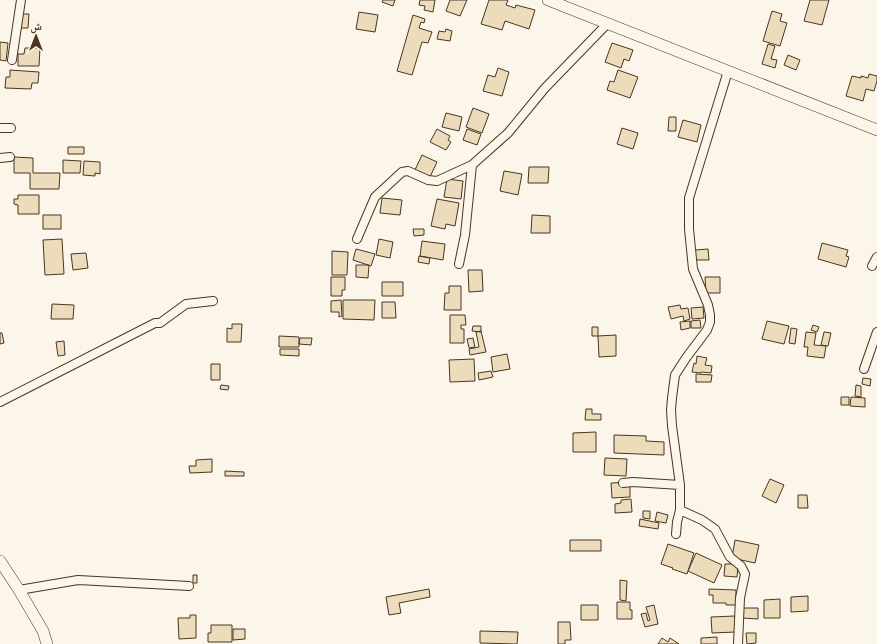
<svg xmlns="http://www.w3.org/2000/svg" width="877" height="644" font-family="Arial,'Noto Naskh Arabic',sans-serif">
  <rect width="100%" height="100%" fill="#fbf6e9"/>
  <path fill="#ecdcbc" stroke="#4a3520" d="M383,0h12l-2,6 -11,-4z
    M420,0h15l-2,12 -9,-2 1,-4 -6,-1z
    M450,0h17l-7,16 -14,-5z
    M489,0h19l-2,5 9,3 1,-3 19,5 -6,19 -24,-8 -3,9 -21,-6z
    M810,0h19l-7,25 -18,-4z
    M772,11l10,3 -2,7 7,2 -7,23 -17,-5z
    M359,12l19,3 -3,17 -19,-3z
    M21,14h8l-1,14h-7z
    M413,15l12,4 -1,4 -3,-1 -2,6 13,4 -4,11 -6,-1 -10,33 -15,-4z
    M446,29l6,2 -2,10 -13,-2 2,-8 6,1z
    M0,42l8,1 -2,18 -6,-1z
    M612,43l21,7 -4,11 -5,-2 -3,9 -16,-6z
    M768,44l7,2 -4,13 6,1 -2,8 -13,-4z
    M25,48h15l-1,18h-21v-12h6z
    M788,55l12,5 -4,10 -12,-5z
    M498,68l11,4 -7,24 -19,-5 5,-16 7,2z
    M10,70l29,2 -1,11h-6l-1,6 -26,-1 1,-11h4z
    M618,70l20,7 -8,21 -23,-8 3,-9 4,1z
    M869,74l8,2v5l-3,10 -8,-2 -3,12 -17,-5 6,-20 9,2v-2l7,2z
    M473,108l16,6 -7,19 -16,-6z
    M446,113l16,4 -3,14 -17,-4z
    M669,117h7v14h-8z
    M683,120l18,5 -4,17 -19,-5z
    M622,128l16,5 -5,16 -16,-5z
    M437,129l13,7 -2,4 3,2 -5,8 -16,-8z
    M467,129l14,5 -4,11 -14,-5z
    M68,147h16v7h-16z
    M422,155l15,7 -8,17 -15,-7z
    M14,157l19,1v15h27l-1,16h-29v-16h-16z
    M63,160l18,1 -1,12h-17z
    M84,161l16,1v12l-5,-1v3l-12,-1z
    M529,167h20l-1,16h-20z
    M504,171l18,3 -4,21 -18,-4z
    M447,179l16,2 -2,18 -17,-2z
    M18,195h21v19h-21v-9l-4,-1v-5h4z
    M382,198l20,2 -2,15 -20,-2z
    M437,199l22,4 -4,23 -9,-2 -1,5 -14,-3z
    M43,215h18v14h-18z
    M532,215l18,1v17h-19z
    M413,229h11v6l-10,1z
    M62,239l2,35 -19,1 -2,-35z
    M379,239l14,3 -3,16 -14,-3z
    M422,241l23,3 -2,16 -23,-4z
    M822,243l26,7 -2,6 3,1 -3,10 -28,-8z
    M356,249l19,5 -4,12 -18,-6z
    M708,249l1,11h-14v-10z
    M332,251l16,1 -1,23h-15z
    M86,253l2,15 -15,2 -2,-16z
    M419,256l11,2 -1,6 -11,-2z
    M356,265h13l-1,13 -12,-1z
    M468,270h14l1,21 -14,1z
    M331,277h14v13h-3v6h-11z
    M705,277h15v16h-14z
    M382,282h21v14h-21z
    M449,286h12v24h-17l1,-17h4z
    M341,300l1,16 -3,1v-5h-8v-11z
    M343,300h32l-1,20 -31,-1z
    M382,302h13l1,16h-14z
    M52,304l22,1 -1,14h-22z
    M680,305l1,4 7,-1 2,11 -6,2 -1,-5 -12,3 -3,-12z
    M703,307l1,11 -12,1 -1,-11z
    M450,315h15l1,10h-5v4h3v14h-14z
    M700,320l1,8h-10v-7z
    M690,321v7l-9,2 -1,-8z
    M767,321l22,5 -5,18 -22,-5z
    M232,324h10l-1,18h-14v-14l5,1z
    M813,325l6,2 -2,5 -6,-2z
    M473,326h8v6l-9,-1z
    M592,327h6v9h-6z
    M791,328l6,1 -2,15 -6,-1z
    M481,331l5,21 -16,3 -1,-6 10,-2 -3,-15z
    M806,332l10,1 -2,12 12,1 -2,12 -17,-2 1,-9h-4z
    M824,332l7,1 -3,13 -7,-1z
    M0,333h2l2,10 -4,1z
    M616,335v21l-17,1 -1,-21z
    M279,336l20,1v10h-20z
    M300,338h12l-1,7 -12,-1z
    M473,338l2,9 -6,1 -2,-9z
    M64,341l1,14 -7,1 -2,-14z
    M280,349h19v7l-19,-1z
    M507,354l3,15 -17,3 -2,-15z
    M697,356l10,2 -2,7 7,1 -1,7 -10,-1v1l-9,-1 2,-9 2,1z
    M474,359l1,22 -25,1 -1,-22z
    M211,364h9v16h-9z
    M491,371l2,6 -14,3 -1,-7z
    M696,374l16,1 -1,7h-15z
    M863,378l8,1 -1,7 -8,-2z
    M221,385l8,1 -1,4 -8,-1z
    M856,385l5,1v11l-6,-1z
    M841,397h8v8h-8z
    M851,397l14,1v9l-15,-1z
    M586,409h6v5h9v6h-16z
    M596,432v20h-23v-19z
    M614,435l32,1v5l18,1v13l-50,-2z
    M605,458l22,1 -1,17 -22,-1z
    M212,459v13l-22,1 -1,-7h7v-6z
    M225,471l19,1v4h-19z
    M770,479l14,6 -8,18 -14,-7z
    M630,482v15l-18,1 -1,-15z
    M798,495h9l1,13h-10z
    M631,499l1,13 -17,1v-9l6,-1v-3z
    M643,511h7v8l-7,-1z
    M657,512l11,3 -2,8 -11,-2z
    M640,519l19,4 -1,6 -19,-3z
    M570,540h31v11h-31z
    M735,540l24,5 -4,18 -23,-5z
    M668,544l26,9 -7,21 -15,-5 1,-1 -12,-4z
    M696,553l26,12 -8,18 -26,-12z
    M725,564h13l-1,13 -13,-1z
    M193,575h4v8h-4z
    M620,580l7,1 -1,20 -6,-1z
    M429,589l1,8 -31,6 2,10 -12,2 -3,-18z
    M709,589l27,1v15h-10v-2h-13v-8h-4z
    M808,596v15l-17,1v-15z
    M780,599v19h-16v-18z
    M617,602h13v8h2v9h-15z
    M581,605h17v15h-17z
    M654,605l4,19 -13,3 -4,-13 5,-1 2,8 2,-1 -4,-13z
    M741,608h17v11l-17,-1z
    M190,615h6v23l-17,1 -1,-21h12z
    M735,616l1,16 -24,1 -1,-16z
    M558,622h12l1,18h-6v4h-7z
    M211,625h21v17h-24v-9h3z
    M233,629h12v10l-12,1z
    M480,631l38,1 -1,12 -37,-1z
    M746,633h10v10l-9,1z
    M717,637v7h-16v-6z
    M662,638l6,4 2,-4 9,6h-21z"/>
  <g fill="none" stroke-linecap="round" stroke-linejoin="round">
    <defs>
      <path id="minor" d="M12,60l9,-60
        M0,128h11
        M0,158l10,-1
        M357,239l18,-42 27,-25 6,-1 20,9 9,1 35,-16 36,-32 37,-45 63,-65
        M459,264l6,-29 7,-70
        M872,266l5,-9
        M864,369l13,-37
        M0,402l155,-79h5l26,-19 27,-3
        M623,483l10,-1 47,3
        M680,510l22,10 13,9 15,28 11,9 4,8 -5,24 -2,46
        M676,534l1,-12 3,-12v-25l-8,-59 -1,-16 1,-12 3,-23 11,-17 21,-28 3,-8v-7l-2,-10 -15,-36 -4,-40v-31l39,-127
        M19,590l59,-10 111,6"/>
      <path id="secondary" d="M548,0l329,130
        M0,561l19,29 24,41 4,13"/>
    </defs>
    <use href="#minor" stroke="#4a3520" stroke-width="10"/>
    <use href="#secondary" stroke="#4a3520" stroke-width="12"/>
    <use href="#minor" stroke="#fbf6e9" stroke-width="8"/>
    <use href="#secondary" stroke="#fbf6e9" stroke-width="11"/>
  </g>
  <g transform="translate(36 36)" stroke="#fbf6e9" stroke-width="3" paint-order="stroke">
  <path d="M0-3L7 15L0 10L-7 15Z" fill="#4a3520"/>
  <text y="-6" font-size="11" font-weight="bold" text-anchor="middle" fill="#4a3520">ش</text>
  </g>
</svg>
